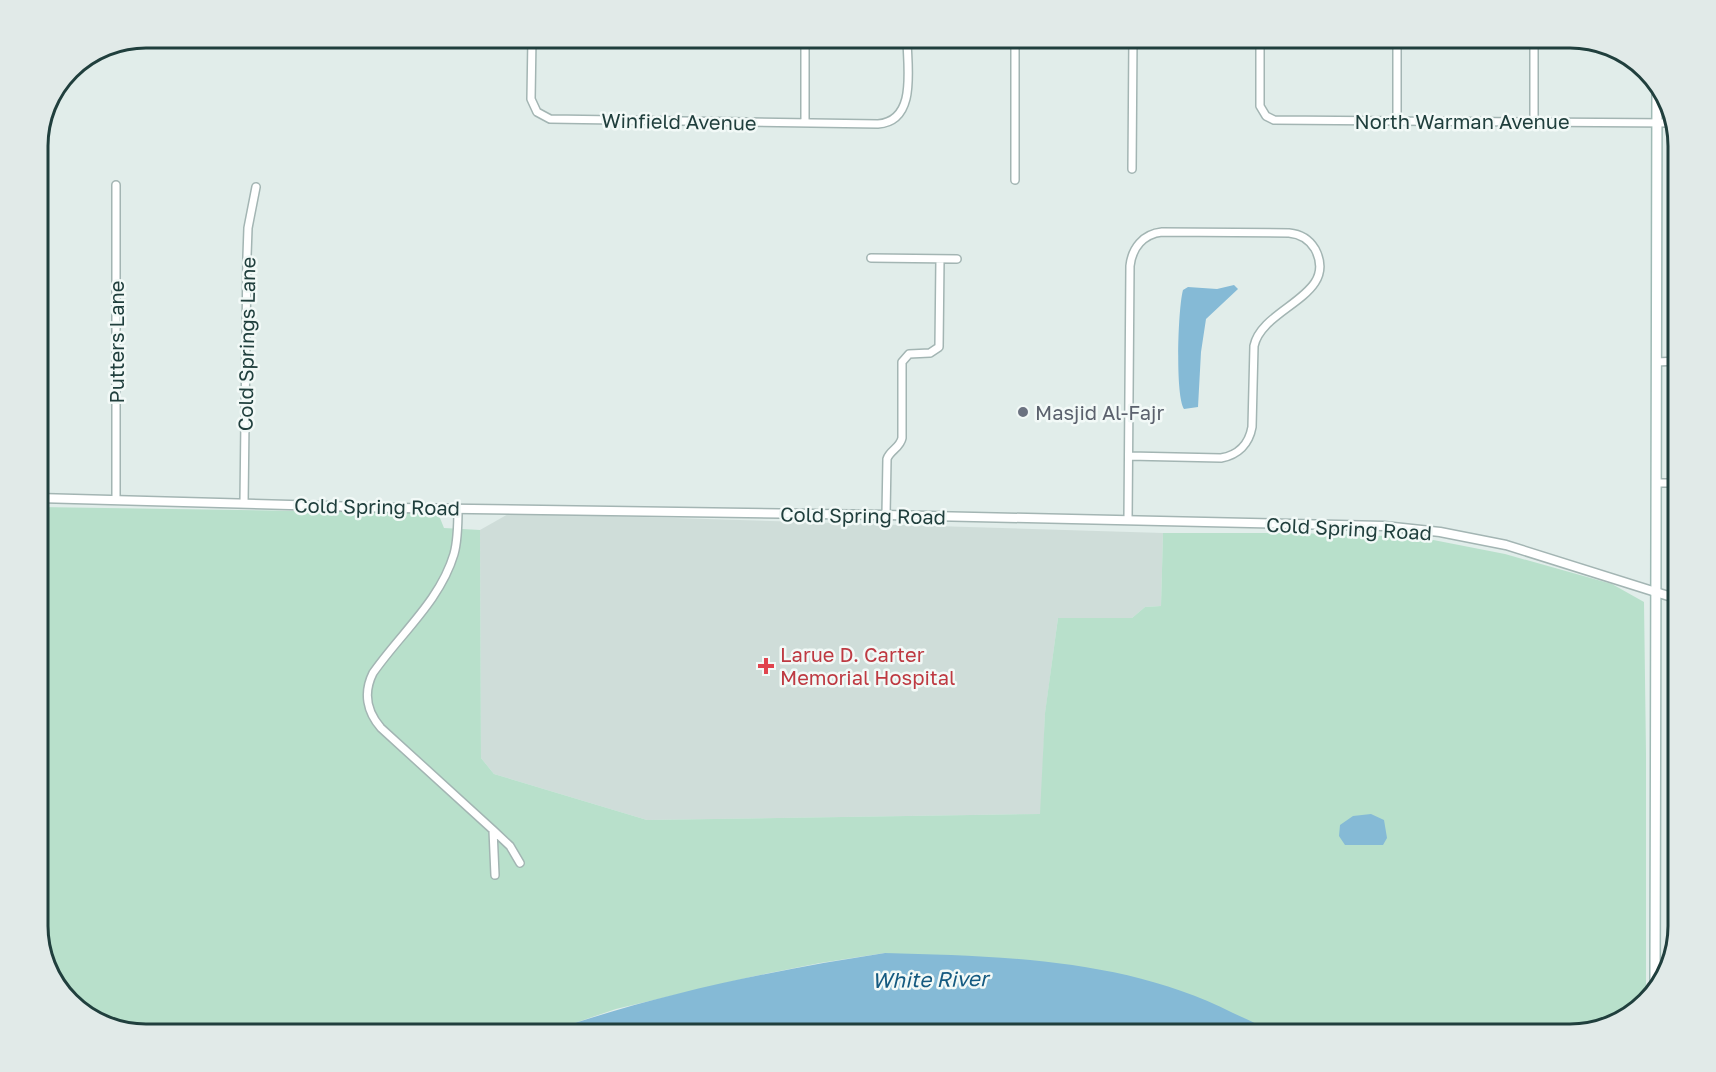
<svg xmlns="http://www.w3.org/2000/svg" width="1716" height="1072" font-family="'Golos Text',sans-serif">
  <rect width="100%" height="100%" fill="#e1edea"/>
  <path fill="#cfddd9" d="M1671,190h7v396l-8,-3z
    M510,513l653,20 -2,73 -16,1 -13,11h-74l-13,96 -4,100 -394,6 -153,-46 -13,-16 -1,-228z"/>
  <path fill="#b8e0cb" d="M38,507l400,6 6,15 36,2 1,228 13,16 153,46 393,-6 5,-101 13,-95h74l13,-11 16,-1 2,-73h134l121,4 87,17 107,30 32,18 2,152v246l-22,20 -53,14h-298l-6,-4 -382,-77 -65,10 -65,13 -139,33 -59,20 -8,5h-403l-60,-18 -34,-36 -14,-47z
    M1678,606v321l-9,30 1,-348z"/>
  <path fill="#85bad6" d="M1234,285l4,4 -32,30 -5,33 -3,55 -14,2c-9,-14 -6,-101 -1,-119l5,-3 29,2z
    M1371,814l13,6 3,18 -4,7h-38l-6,-9 1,-11 13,-9z
    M885,953c117,3 242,6 348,60 13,6 28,12 40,21h-724l8,-5c106,-36 217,-59 328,-76z"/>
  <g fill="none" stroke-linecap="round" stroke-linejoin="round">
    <defs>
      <path id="minor" d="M532,38l-1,61 6,13 13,7 328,5c40,-3 29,-58 29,-86
        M1260,38v68l6,10 8,4 399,3
        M1397,121v-83
        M1534,122v-84
        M805,123v-85
        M1132,169l1,-131
        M1015,180v-142
        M871,258l86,1
        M1657,362l21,-1
        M1656,483h22
        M116,500v-315
        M244,503l3,-247 1,-28 8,-41
        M458,508c0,15 0,32 -4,46 -14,47 -54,80 -81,119 -10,20 -6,39 8,55l112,102 2,45
        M886,515l1,-56c3,-9 13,-11 15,-21v-76l7,-8 21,-1 9,-6 1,-88
        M1128,520c1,-84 2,-169 2,-254 2,-18 13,-32 32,-34l127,1c11,1 20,6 26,16 25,47 -53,58 -61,97l-2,81c-3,17 -14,28 -31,31l-92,-2
        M493,830l17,16 10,17"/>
      <path id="tertiary" d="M38,498l359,10 489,7 498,11 56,6 66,13 172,54"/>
      <path id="secondary" d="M1655,991l2,-907"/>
    </defs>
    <use href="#minor" stroke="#a3b5b3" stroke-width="10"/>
    <use href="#tertiary" stroke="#a3b5b3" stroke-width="11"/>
    <use href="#secondary" stroke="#9fbab5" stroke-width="12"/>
    <use href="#minor" stroke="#fff" stroke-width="7"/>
    <use href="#tertiary" stroke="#fff" stroke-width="8"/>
    <use href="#secondary" stroke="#fff" stroke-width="9"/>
  </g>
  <circle fill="#6b7280" stroke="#f2f9f7" stroke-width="2" cx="1023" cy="412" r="6"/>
  <path fill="#e0444e" stroke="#f2f9f7" stroke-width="2" d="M763 657h6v6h6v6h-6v6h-6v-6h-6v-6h6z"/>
  <g text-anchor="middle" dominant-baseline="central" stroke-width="5" stroke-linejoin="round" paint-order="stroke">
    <g font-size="20" fill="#203f3d" stroke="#f2f9f7">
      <text transform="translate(679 121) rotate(1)">Winfield Avenue</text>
      <text x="1462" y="121">North Warman Avenue</text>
      <text transform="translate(116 342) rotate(-90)">Putters Lane</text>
      <text transform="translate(246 344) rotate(-89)">Cold Springs Lane</text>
      <text transform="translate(377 506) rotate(1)">Cold Spring Road</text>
      <text transform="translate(863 515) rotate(1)">Cold Spring Road</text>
      <text transform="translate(1349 528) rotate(3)">Cold Spring Road</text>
    </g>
    <g font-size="20" fill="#5b616d" stroke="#f2f9f7" text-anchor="start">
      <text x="1035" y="412">Masjid Al-Fajr</text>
    </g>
    <g font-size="20" fill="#be3a42" stroke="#f2f9f7" text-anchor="start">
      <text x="780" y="654">Larue D. Carter<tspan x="780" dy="23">Memorial Hospital</tspan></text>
    </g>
    <g font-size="21" font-style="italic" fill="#155a80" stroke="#f2f9f7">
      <text transform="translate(930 979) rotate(-1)">White River</text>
    </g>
  </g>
  <path d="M0 0H1716V1072H0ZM146 48H1570A98 98 0 0 1 1668 146V926A98 98 0 0 1 1570 1024H146A98 98 0 0 1 48 926V146A98 98 0 0 1 146 48Z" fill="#e1eae8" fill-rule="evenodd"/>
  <path fill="none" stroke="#203f3d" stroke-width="3" d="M146 48H1570A98 98 0 0 1 1668 146V926A98 98 0 0 1 1570 1024H146A98 98 0 0 1 48 926V146A98 98 0 0 1 146 48Z"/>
</svg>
